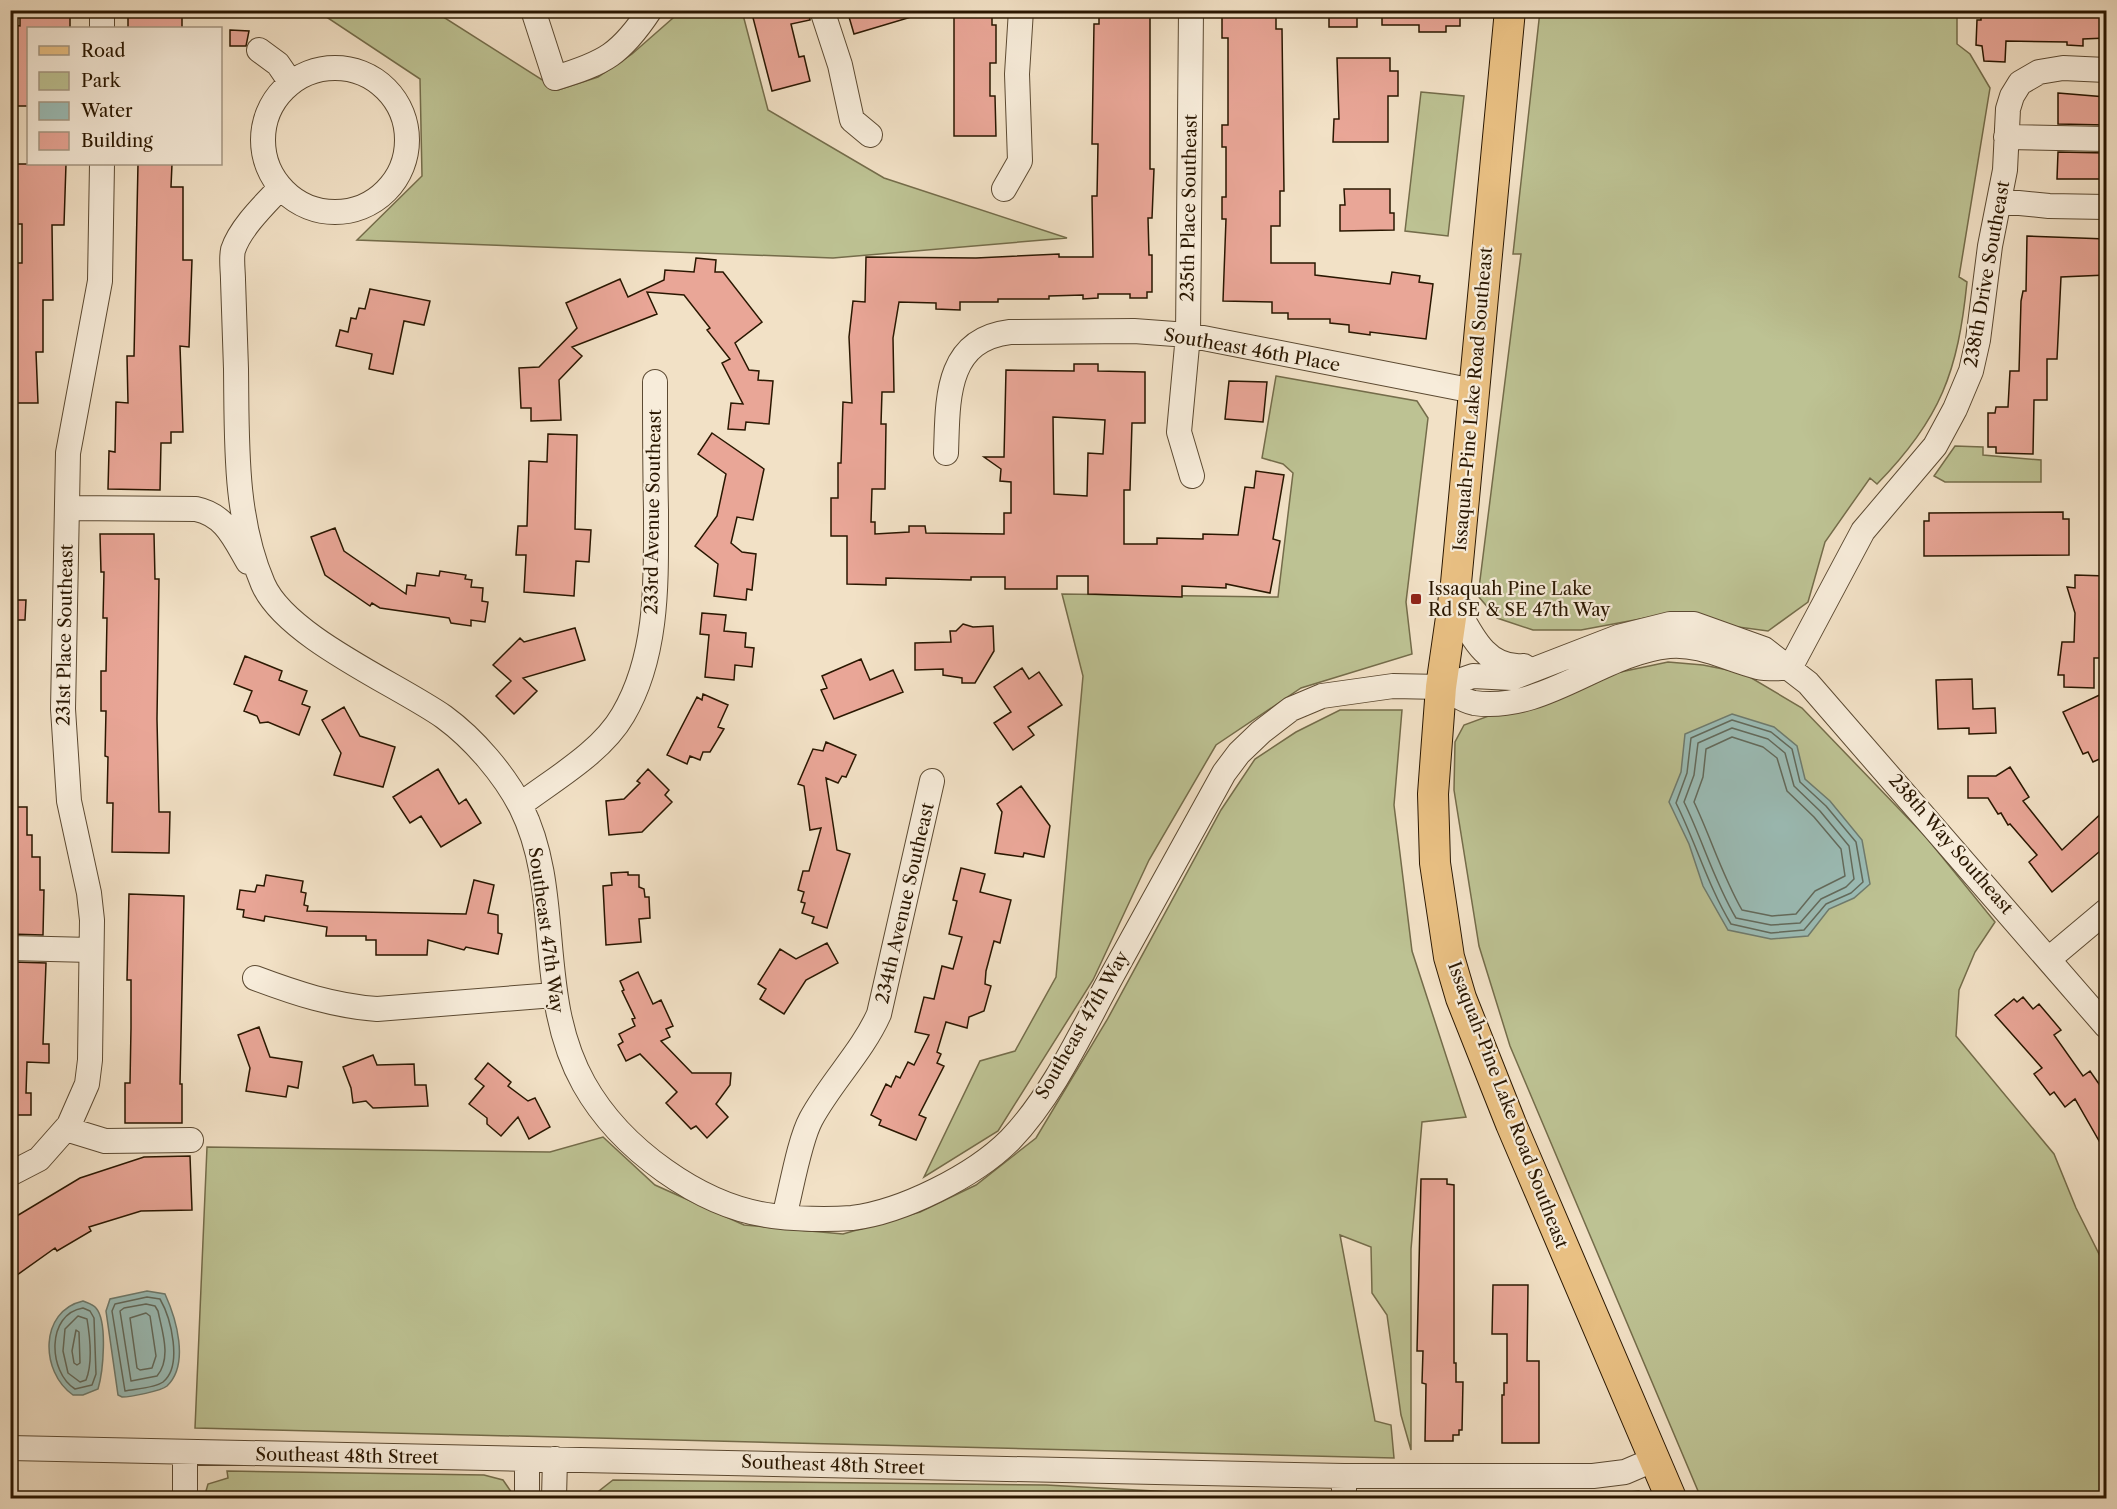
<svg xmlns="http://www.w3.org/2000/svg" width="2117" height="1509" font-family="'Libre Caslon Text',serif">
  <rect width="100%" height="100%" fill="#f2e1c6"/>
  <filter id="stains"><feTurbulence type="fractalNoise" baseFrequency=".00333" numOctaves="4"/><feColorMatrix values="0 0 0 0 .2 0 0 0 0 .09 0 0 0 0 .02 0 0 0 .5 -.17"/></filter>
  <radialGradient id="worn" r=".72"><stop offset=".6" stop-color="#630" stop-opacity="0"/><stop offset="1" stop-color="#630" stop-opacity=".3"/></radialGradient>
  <path fill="#bdc293" stroke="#746c4a" stroke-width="1.5" d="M223,10l211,1 124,79 40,-13 34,-23 49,-43h61l26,99 116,68 183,60 -234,20 -476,-18 65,-64 -2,-97 -98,-65z
    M1540,11h417v33l13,10 20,34 -31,189 8,5c-9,89 -26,137 -90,202l-7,-6 -45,64 -17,60 -40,29 -112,-15 -75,14h-48l-36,-12 -19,-22 43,-342h-8z
    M1421,92l43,4 -16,140 -43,-5z
    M1276,376l141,25 11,17 -22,184 6,52 -111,34 -85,57 -67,115 -56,120 -95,151 -74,46 56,-116 35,-10 41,-74 27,-301 -21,-82 216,3 15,-124 -10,-9 -21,-6z
    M1955,446l28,1v8l58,5v22h-96l-11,-6z
    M1668,662l35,3 40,8 59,35 124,129 69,85 -20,30 -16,38 -3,46 98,118 22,54 30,60v73l-2,10 2,6v141h-405l-191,-452 -31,-100 -25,-156 1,-48 9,-17 128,-47z
    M1340,710h62l-8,95 18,146 54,166 -44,5 -11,127v201l-10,-35 -14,-100 -15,-22 -1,-46 -31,-12 35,186 16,4 3,33 -1199,-30 12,-281 343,5 53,-15 52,48 89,40 99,9 77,-22 56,-27 60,-47 71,-118 114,-210 34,-51 41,-27z
    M227,1471l257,4 19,5 9,13v5h-308l4,-14 20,-6z
    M613,1480l433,5 127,7 102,1v5h-685z
    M1639,1491l3,7h-192l14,-3 116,2z"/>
  <path fill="#9bbdb7" stroke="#6e7b6e" stroke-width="1.5" d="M1732,714l42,13 23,19 8,33 25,22 32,39 8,44 -16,14 -25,11 -21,27 -37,3 -43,-9 -25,-44 -14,-42 -20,-42 12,-30 4,-38z
    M147,1291l18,3c11,24 25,70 2,92 -6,5 -36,11 -45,11l-4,-2 -12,-84 4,-12z
    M83,1301c5,2 10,3 13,7 12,14 7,64 2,81l-15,6h-10c-33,-23 -34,-84 10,-94z"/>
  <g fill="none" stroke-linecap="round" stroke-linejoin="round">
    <path stroke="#626a5c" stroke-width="1.5" d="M1732,720l39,12 21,17 8,33 26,24 30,36 7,40 -12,11 -25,11 -22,26 -33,3 -40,-9c-23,-38 -35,-81 -55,-121l11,-30 4,-35z
      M1732,728l36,11 17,14 9,33 26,25 29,35 5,33 -8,8 -25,12 -21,24 -29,2 -35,-7c-22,-37 -33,-77 -52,-116l10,-27 4,-32z
      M1732,737l31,10 14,11 10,33 27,26 27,32 4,27 -30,15 -19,23 -24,2 -30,-6c-20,-35 -31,-72 -48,-108l9,-25 3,-28z
      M147,1297l13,2c11,19 23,67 3,83 -8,6 -28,7 -38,9l-13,-80 3,-7z
      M146,1304l9,2 3,5c4,20 14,47 -1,65l-26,5 -11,-70 4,-3z
      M83,1308l7,3 4,7 2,56 -4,11 -17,4c-27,-17 -29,-75 8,-81z
      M146,1313l4,3 6,40 -4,12 -12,2 -3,-2 -7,-50z
      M78,1316l9,3c3,18 6,44 -1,61l-6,2 -12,-9 -5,-22 2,-22z
      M76,1330l3,2 1,31 -3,2 -3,-2 -2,-12z"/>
  </g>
  <path fill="#e9a697" stroke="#2a1701" stroke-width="1.5" fill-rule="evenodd" d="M128,10h54v18h-54z
    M751,10h57l2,10 -19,4 8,33 5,-1 6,25 -38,10z
    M847,10h71v5l-64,19z
    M954,10h38v15h4v38h-6v33h5l1,40h-42z
    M1099,10h51v159h4l-2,49h-4l1,37h3v37h-5v6h-17v-4h-32v4l-15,1v-4l-34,1v3h-51v3h-38v8l-24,-1v-6l-37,-1 -6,36 1,54h-12l-1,32h5l-1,65h-13l-1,33h4v12l34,-2v-6h16l1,7 78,1v-21h7v-31l-11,-1 1,-12 -17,-12h20l2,-87 68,1v-7h24v7l47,1v51h-13l-2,67h-6v54h33v-6l46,1v-5l35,1 7,-48 9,1 2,-17 28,4 -11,64 7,2 -10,52 -44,-9v4l-44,-2v11l-94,-3v-18h-31v13h-52v-12h-34v3l-85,-2v7l-39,-1v-48h-16v-38h7v-35h3l2,-61 9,1 -3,-66 4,-36 12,1 1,-45 110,1 83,-4v3h34l-1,-61h5l1,-52h-6l2,-120h5zM1053,417l52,3 -2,34 -15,-1 -1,43 -33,-2z
    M1329,10h28v17h-28z
    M1382,10h78v16h-14v6h-27v-7h-37z
    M1981,10h125v28l-23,1v7l-16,-1v-3l-61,-1 -1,21 -21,-1 -2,-15 -6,-1 1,-25h4z
    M20,14h50v14h-42v78h-15l-3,-65h3v-16l7,1z
    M1222,17h54v12h6l2,162h-4v35h-9v37h44v12l75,9 2,-12 28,4 -1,6 14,2 -7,55 -56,-7v3l-21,-3v-7l-19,-2v-4h-42v-6h-16v-11l-49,-1 3,-82h-4v-22h4v-50h-4v-22h6v-87h-6z
    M230,30l19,1 -3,15h-16z
    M1337,58h53v13h8v25h-10v46h-55l1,-23h5z
    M2058,93l48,4v28l-48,-1z
    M2058,152l48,1v26h-49z
    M16,164h50l-2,61h-12l1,75h-10v52h-7l2,51h-28v-140h12v-39h-8z
    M138,164h34l-1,23h12v73h9l-3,87 -9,-1 3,86h-12v11h-10l-1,47 -52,-1 1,-38 6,1 1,-50 12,1 -1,-47h7z
    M1344,189h46v24h4v17l-54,1v-26h5z
    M2027,236l79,3v36l-45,2 -4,82h-10v41h-13l-1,54 -37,-1v-6h-8v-34h7l1,-6h12l2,-36h9l2,-70 2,-10h3z
    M696,258l20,2 -1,12h8l39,50 -27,21 14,27 10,1 -1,9 15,1 -4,43 -23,-2 -1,8 -17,-1 3,-26 12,1 -21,-41 8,-4 -23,-29 3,-2 -26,-33 -37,-3 10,22 -85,33 10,9 -23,24 2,40 -30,1v-13h-10l-2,-40 20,-1 38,-39 -11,-25 54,-24 8,18 36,-17 1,-10 29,2z
    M370,289l60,12 -6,24 -20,-4 -11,53 -24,-5 3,-15 -36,-8 4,-16 8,2 3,-14 5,1 3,-11 6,1z
    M1229,381l38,1 -4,40 -38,-3z
    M712,433l52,36 -11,51 -16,-3 -6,26 11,9 14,2 -4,36 -5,-1 -1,11 -32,-4 4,-32 -23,-18 22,-30 9,-42 -28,-20z
    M548,434l29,1 -2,94 16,1 -2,32 -13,-1 -2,35 -50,-4 2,-37h-10l2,-29h9l2,-65 18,1z
    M2063,512v7h6v36l-145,1v-35h5v-8z
    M335,528l9,23 62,43 1,-9 8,1 2,-13 22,3 1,-5 26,4 -1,4 7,1 -1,7 12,1 -1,13 6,1 -3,20 -14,-2v6l-20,-3 -2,-5 -69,-10 -8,-5 -2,3 -45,-31 -14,-38z
    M100,534h54l1,45h4l-2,140 2,93h11l-1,41 -57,-1 1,-49h-6l1,-46 -3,-1 1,-45h-5v-40h5l1,-53h-4l1,-46h-3z
    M2075,575l31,1 -5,59h5v23h-12v30l-30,-1v-12h-6l4,-33h12l1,-29 -8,-26 8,1z
    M10,600h16l-1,20h-15z
    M702,613l24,2 -2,16 22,2 -1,14 9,1 -2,19 -17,-2 -1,15 -29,-3 4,-42 -9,-1z
    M963,624l10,3 20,-1 1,25 -19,32h-13v-5l-19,-3v-6l-28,1v-27l36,-1 -1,-11h6z
    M575,628l10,32 -62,18 14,13 -23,23 -18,-18 15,-15 -18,-16 27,-27 4,4z
    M245,656l37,15 -3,9 28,11 -5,13 8,3 -11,28 -31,-13 -8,1 -3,-7 -13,-5 8,-20 -18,-7z
    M861,659l9,21 23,-10 10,22 -69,27 -13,-29 6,-2 -5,-12z
    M1022,668l7,11 10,-7 23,33 -34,22 6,8 -21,15 -19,-27 17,-11 -17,-25z
    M1972,679l1,30 22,-1 1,25 -27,1v-6l-31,1 -2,-49z
    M2106,692v64l-13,6 -5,-10 -5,2 -20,-42z
    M703,694l25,11 -10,22 6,2 -14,23h-7l-3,8 -10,-4 -3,8 -20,-9 30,-58 5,3z
    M344,707l16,29 35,11 -12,40 -49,-12 7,-22 -19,-33z
    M826,742l30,13 -10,22 -4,-1 -4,7 -12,-5 11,72 13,4 -23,74 -15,-5 2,-6 -12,-4 3,-10 -4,-1 3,-10 -6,-2 5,-19h6l12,-43 -11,2 -6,-44 -6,-2 15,-35 10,2z
    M2010,767l19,30 -6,4 39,49 44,-41v37l-54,46 -23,-30 8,-7 -27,-31 -2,1 -7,-12 -3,1 -10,-16h-20v-22h28z
    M438,769l21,35 7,-5 15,24 -40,24 -20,-31 -11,7 -17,-26z
    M648,769l21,21 -4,5 7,7 -30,30 -33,3 -3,-34 18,-2 16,-16 -3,-2z
    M1021,786l29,40 -6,31 -20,-4 -1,4 -28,-4 7,-41 -5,-8z
    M10,807h17v28h5v22h8v33h4l-1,45 -33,-1z
    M961,868l24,6 -5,18 31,8 -11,43 -6,-2 -8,30 -1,13 6,2 -7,25 -15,6 -2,11 -21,-6 -9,30 4,2 -4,9 7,3 -25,49 7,3 -10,22 -37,-15 2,-5 -10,-5 15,-31 5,3 5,-11 4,2 8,-16 6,3 15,-30 -14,-3 9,-35 10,2 8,-33 11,3 9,-32 -13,-3 8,-33 -4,-1z
    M628,872v3h11v12l5,2 1,8h4l1,21 -11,1 2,23 -35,3 -3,-59 9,-1 -1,-12z
    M266,875l37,6 -2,11 5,1 -2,12 4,1 -1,5 159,3 8,-34 20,5 -6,28 10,2v18l4,1 -4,20 -32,-7 -2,3 -36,-10 -1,15h-51v-15h-10v-4h-40l1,-9 -62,-11 -1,5 -21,-4 1,-7 -7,-1 3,-19 15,2 2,-7 7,1z
    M129,894l55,2 -4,188h2v39h-57v-40h5l1,-55v-48h-4z
    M827,943l11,20 -32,17 -22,34 -24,-15 6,-10 -8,-5 22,-35 16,10z
    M13,962l33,1 -3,81h6v19l-22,-1 -1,31h5v22h-21v-146h3z
    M638,972l15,32 8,-4 12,26 -7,3 4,8 -9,4 31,32h39l-1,12 -14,19 12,13 -21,21 -11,-12 -5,3 -25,-26 11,-11 -37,-38 -14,7 -8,-16 5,-3 -4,-8 16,-8 -3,-7 3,-1 -13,-27 2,-1 -4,-9z
    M2023,997l10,12 6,-5 22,26 -7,5 29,41 7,-5 16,23v59l-31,-54 -10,8 -11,-15 -4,3 -16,-21 8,-6 -47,-53 19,-16 3,3z
    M259,1027l11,30 32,5 -4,26 -10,-2 -2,11 -40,-6 4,-23 -12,-33z
    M373,1055l4,10 37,-1 1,21h11l2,21 -55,2 -7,-7 -13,2 -2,-15 -8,-21z
    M488,1063l23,19 -3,4 20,15 7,-3 15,29 -21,12 -11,-22 -17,19 -14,-12v-6l-18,-14 15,-18 -9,-7z
    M190,1156l2,54 -51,1 -52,16 2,4 -34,20 -2,-3 -45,32v-60l70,-42 64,-21z
    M1421,1179h26v5l7,1v178h2v19h7l-1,48h-3v5h-6v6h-28l1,-57 -4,-1 1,-32h-6z
    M1493,1285h35l-1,76h12v82h-37v-48h2v-12h3v-49h-15z"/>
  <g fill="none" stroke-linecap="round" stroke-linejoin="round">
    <defs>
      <path id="minor" d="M533,10l22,68c50,-15 66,-24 95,-68
        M822,10l18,55 12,55 18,15
        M1191,10l-3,325 -9,97 13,44
        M102,28v-18
        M259,50l19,14 13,19
        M263 140a72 72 0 1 1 144 0a72 72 0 1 1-144 0Z
        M2006,137l100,2
        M280,188c-15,16 -40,40 -47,62 -2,9 0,21 0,30 1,30 2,59 3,89 1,71 -2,148 27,215 23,53 134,100 181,133 30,22 60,57 77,90 43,86 13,188 63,277 36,64 116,123 189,132 26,3 53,4 79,2 50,-6 122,-42 158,-78 45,-47 73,-112 104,-168 37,-66 73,-133 110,-199l15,-20 22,-21 30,-23 31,-13 71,-10 48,1 32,-11 39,2 106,-41 52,-13h24l70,25 44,34 298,343
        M1004,189l16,-28 -3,-87 4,-64
        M1999,201l50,5 57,1
        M946,453c2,-51 -2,-113 64,-121l124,-1 54,4 286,56
        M67,508l129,1c29,6 38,29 52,53
        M1454,603c16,29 31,67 70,63
        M1790,668l73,-137 72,-85 20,-37 16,-38 7,-31 12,-94 15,-76 3,-61 4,-13 8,-13 19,-11 24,-4 43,2
        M1441,687c10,5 22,14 33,16 70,10 127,-50 195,-57 31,-3 60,14 89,21 9,2 21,1 32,1
        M520,805c34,-26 81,-52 103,-90 36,-61 33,-136 33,-205 -1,-43 -1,-85 -1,-128
        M10,948l81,2
        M2050,958l56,-47
        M255,978c40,15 79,28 122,31l177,-14
        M66,1129l39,12 86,-1
        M10,1174l29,-15 30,-34 18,-41 3,-24 2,-140 -3,-27 -20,-92 -6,-92 5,-256 32,-172 2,-117
        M784,1217c7,-26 15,-76 27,-98 20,-37 51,-67 68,-105l53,-233
        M10,1448l1334,28h249l32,-4 28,-12
        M185,1498v-46
        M527,1498v-39
        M554,1498l1,-39
        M1344,1498v-22"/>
      <path id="major" d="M1510,10l-54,573 -15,104 -8,107 2,69 14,94 12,41 50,126 160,374"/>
    </defs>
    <use href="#minor" stroke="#5c4a32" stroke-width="26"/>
    <use href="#major" stroke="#2a1701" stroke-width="32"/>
    <use href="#minor" stroke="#f7ecda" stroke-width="24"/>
    <use href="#major" stroke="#e9c083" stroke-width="30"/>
  </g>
  <rect fill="#8f2418" stroke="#f7ecda" stroke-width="2" x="1410" y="593" width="12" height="12" rx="3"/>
  <g text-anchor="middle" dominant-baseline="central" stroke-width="4.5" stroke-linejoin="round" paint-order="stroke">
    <g font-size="18" fill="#2a1701" stroke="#f7ecda">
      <text transform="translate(1189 208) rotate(-89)">235th Place Southeast</text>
      <text transform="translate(1987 274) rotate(-80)">238th Drive Southeast</text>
      <text transform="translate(1252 350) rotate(10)">Southeast 46th Place</text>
      <text transform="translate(1473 399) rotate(-85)">Issaquah-Pine Lake Road Southeast</text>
      <text transform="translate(653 512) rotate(-89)">233rd Avenue Southeast</text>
      <text transform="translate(65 635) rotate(-89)">231st Place Southeast</text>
      <text transform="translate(1951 844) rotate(49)">238th Way Southeast</text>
      <text transform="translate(905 903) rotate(-77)">234th Avenue Southeast</text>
      <text transform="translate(546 930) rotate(82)">Southeast 47th Way</text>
      <text transform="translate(1082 1025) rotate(-60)">Southeast 47th Way</text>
      <text transform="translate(1508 1105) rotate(69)">Issaquah-Pine Lake Road Southeast</text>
      <text transform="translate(347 1456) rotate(1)">Southeast 48th Street</text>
      <text transform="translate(833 1465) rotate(2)">Southeast 48th Street</text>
    </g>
    <g font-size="18" fill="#2a1701" stroke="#f7ecda" text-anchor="start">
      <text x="1428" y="589">Issaquah Pine Lake<tspan x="1428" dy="21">Rd SE &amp; SE 47th Way</tspan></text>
    </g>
  </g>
  <rect width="2117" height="1509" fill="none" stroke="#f2e1c6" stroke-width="36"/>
  <rect x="12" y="12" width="2093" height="1485" fill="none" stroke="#2a1701" stroke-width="3"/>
  <rect x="18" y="18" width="2081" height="1473" fill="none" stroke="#2a1701" stroke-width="1.5"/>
  <rect x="27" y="27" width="195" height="138" fill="#f7ecda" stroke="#a59783" stroke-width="1.5"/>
  <rect x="39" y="46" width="30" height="9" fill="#e9c083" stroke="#a59783" stroke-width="1.5"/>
  <text x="81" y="57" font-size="18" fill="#2a1701">Road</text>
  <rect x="39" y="72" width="30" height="18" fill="#bdc293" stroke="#a59783" stroke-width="1.5"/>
  <text x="81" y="87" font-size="18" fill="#2a1701">Park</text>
  <rect x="39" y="102" width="30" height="18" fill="#9bbdb7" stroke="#a59783" stroke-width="1.5"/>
  <text x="81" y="117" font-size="18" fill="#2a1701">Water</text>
  <rect x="39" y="132" width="30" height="18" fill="#e9a697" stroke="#a59783" stroke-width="1.5"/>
  <text x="81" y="147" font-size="18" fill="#2a1701">Building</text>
  <rect width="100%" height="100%" filter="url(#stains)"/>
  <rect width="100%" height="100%" fill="url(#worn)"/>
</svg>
